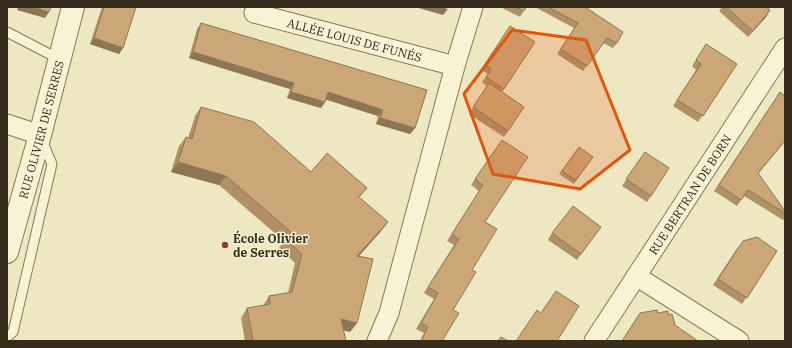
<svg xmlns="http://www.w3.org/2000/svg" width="792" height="348" font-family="'IBM Plex Serif',serif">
  <rect width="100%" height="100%" fill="#ede7c2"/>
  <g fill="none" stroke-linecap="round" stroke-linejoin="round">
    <defs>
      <path id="service" d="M7,32l52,27
        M7,337l6,-5 39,-168 -10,-24"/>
      <g id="minor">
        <path id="s1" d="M254,13l201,53"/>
        <path d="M7,124l33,11"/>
        <path d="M636,276l103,65"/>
        <path d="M377,341l12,-28 66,-247 18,-59"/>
        <path id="s2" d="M594,341l191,-293"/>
      </g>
      <g id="tertiary">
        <path id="s3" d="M7,252l33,-117 33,-128"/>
      </g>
    </defs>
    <use href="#service" stroke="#867859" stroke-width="11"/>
    <use href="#minor" stroke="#867859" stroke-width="21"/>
    <use href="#tertiary" stroke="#867859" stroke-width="24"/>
    <use href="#service" stroke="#f8f3d5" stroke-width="9"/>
    <use href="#minor" stroke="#f8f3d5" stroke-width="19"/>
    <use href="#tertiary" stroke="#f8f3d5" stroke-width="22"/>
  </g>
  <path fill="#af9067" d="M102,7h32l-15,47 -29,-10z
    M502,7h24l-6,10 -18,-9z
    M535,7h50l32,36 -4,5 -10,-5 -20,28 -26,-17 17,-26z
    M722,7h44l4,3 -4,7 -18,20 -29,-26z
    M201,23l226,67 -12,38 -5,6 -34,-10 2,-8 -52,-17 -1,3 -4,6 -34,-10 3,-9 -101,-31 8,-29z
    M510,26l25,16 -33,50 22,15 -20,30 -35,-23 18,-28 -5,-4 6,-8 -7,-4z
    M706,44l31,20 -39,58 -25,-16 23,-36 -4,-4z
    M780,92l5,4v45l-27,33 27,37v6l-2,3 -39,-24 -7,10 -23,-15z
    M201,107l110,65 49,26 28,24 -7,9 -22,25 -2,67 -7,9 -7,-2 3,11h-101l-4,-23 6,-10 16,-2 6,-10 19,-3 7,-30 -16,-15 5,-7 -65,-56 -48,-13 8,-26 7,-9 2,1 7,-22z
    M502,140l-17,82 -13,48 -19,40 -11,31h-22l4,-8 -8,-4 18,-30 -10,-6 30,-48 -7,-4 32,-50 -8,-6z
    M579,147l14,10 -19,27 -15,-10z
    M645,152l6,44 -4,6 -25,-16z
    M601,227l-24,33 -29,-20 4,-7z
    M738,247l39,4 -35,53 -29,-19z"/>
  <path fill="#8e7554" d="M18,7h15l16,5 -4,6 -28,-8z
    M415,7h27l6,2 -5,6z
    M770,10l-4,7 -18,20 5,-6z
    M94,38l29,10 -4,6 -29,-10z
    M193,52l101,31 -4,6 -101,-31z
    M291,92l34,10 -4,6 -34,-10z
    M328,92l55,18 -5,6 -54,-17z
    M380,118l35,10 -5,6 -34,-10z
    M178,162l48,14 -7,9 -48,-13z
    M388,222l-7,9 -30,34 6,-9z
    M341,319l16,4 -7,9 -15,-4z"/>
  <path fill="#cba778" stroke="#8e7554" d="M33,7h18l-2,5z
    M104,7h32l-13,41 -29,-10z
    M515,7h11l-2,4z
    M548,7h37l38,25 -6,11 -10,-5 -20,28 -26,-17 17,-26z
    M726,7h40l4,3 -17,21z
    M201,23l226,67 -12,38 -35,-10 3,-8 -55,-18 -3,10 -34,-10 3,-9 -101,-31z
    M510,26l25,16 -31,47 -18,-12 5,-8 -6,-5z
    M706,44l31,20 -34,52 -26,-16 24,-36 -5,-4z
    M489,83l35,24 -16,24 -35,-24z
    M780,92l5,4v45l-27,32 27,38v2l-37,-23 -7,10 -22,-15z
    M201,107l53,15 57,50 16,-19 40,35 -8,9 29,25 -31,34 16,3 -16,64 -16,-4 5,22h-98l5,-1 -6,-32 23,-4 -1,-8 23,-4 10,-38 -17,-15 6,-7 -65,-56 -48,-14 8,-25 6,2z
    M502,140l26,17 -43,65 12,7 -25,41 4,2 -23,38 6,3 -17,28h-21l7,-14 -7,-4 17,-30 -10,-6 31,-48 -7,-5 31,-49 -8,-6z
    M579,147l14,10 -17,23 -14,-9z
    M645,152l24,16 -18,28 -25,-17z
    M573,206l28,21 -20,27 -29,-21z
    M757,237l20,14 -30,47 -29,-19 25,-38z
    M556,291l23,15 -22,35h-41l21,-31 4,3z
    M657,310l1,3 10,-2v4l4,-1 3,11 23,16h-76l18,-28z
    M501,337l7,4h-10z"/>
  <path fill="#df570d" fill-opacity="0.2" stroke="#df570d" stroke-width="3" stroke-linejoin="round" d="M512,30l74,10 44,110 -50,39 -87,-15 -29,-80z"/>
  <circle fill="#943a2a" stroke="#f5f0d1" stroke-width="1.5" cx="225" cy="245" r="4"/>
  <g text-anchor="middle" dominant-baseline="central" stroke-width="3" stroke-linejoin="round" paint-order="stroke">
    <g font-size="12" fill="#362d1d" stroke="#f5f0d1">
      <text stroke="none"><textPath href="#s1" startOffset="104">ALLÉE LOUIS DE FUNÉS</textPath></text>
      <text stroke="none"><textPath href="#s3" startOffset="127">RUE OLIVIER DE SERRES</textPath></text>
      <text stroke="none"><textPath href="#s2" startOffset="175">RUE BERTRAN DE BORN</textPath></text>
    </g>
    <g font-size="12" font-weight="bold" fill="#362d1d" stroke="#f5f0d1" text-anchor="start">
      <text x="233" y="238">École Olivier<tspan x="233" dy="14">de Serres</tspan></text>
    </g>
  </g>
  <rect width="792" height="348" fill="none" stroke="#362d1d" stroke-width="16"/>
</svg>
